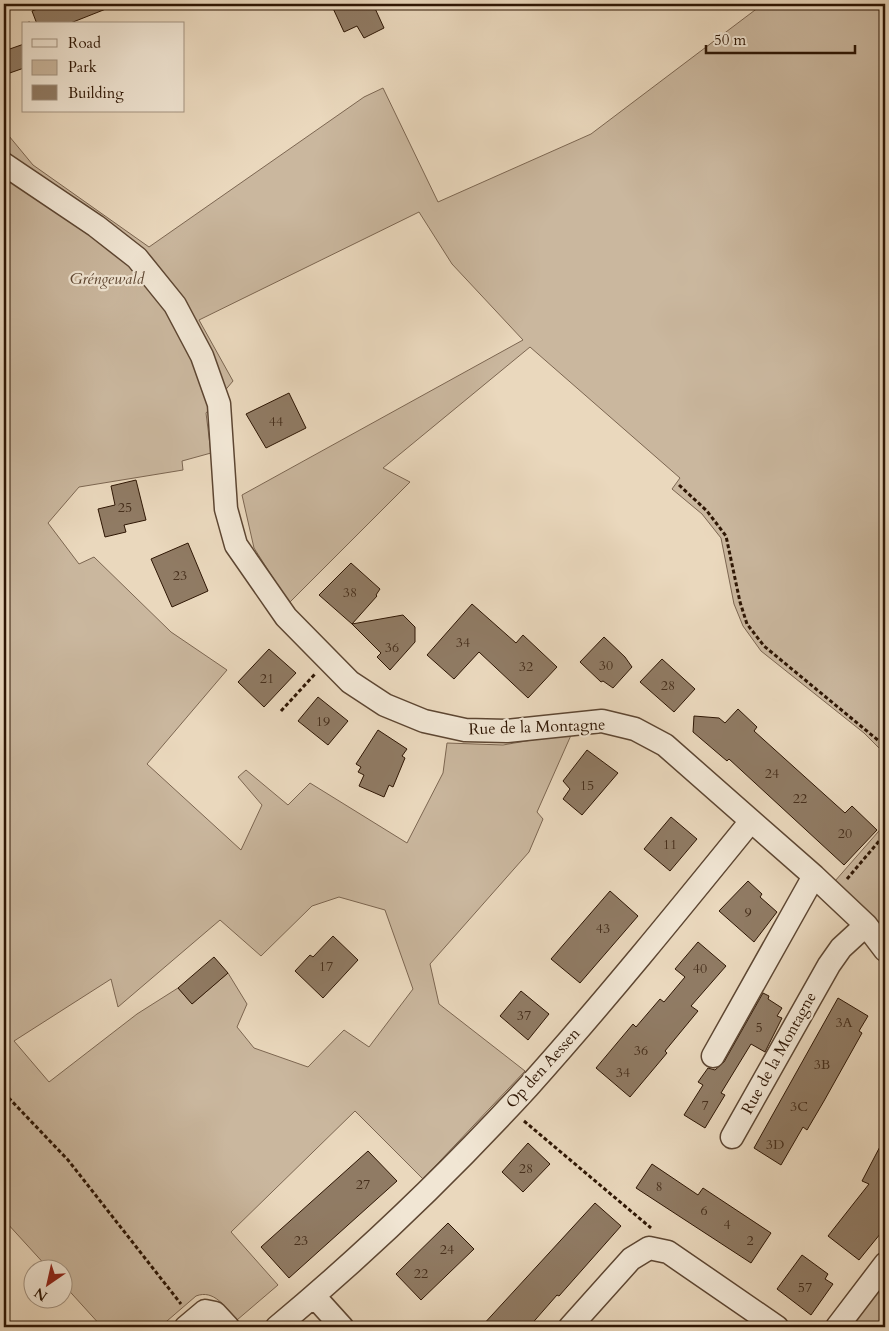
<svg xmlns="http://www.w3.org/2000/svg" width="889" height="1331" font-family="Cardo,serif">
  <rect width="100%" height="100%" fill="#ead8bd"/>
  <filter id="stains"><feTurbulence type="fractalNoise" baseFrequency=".004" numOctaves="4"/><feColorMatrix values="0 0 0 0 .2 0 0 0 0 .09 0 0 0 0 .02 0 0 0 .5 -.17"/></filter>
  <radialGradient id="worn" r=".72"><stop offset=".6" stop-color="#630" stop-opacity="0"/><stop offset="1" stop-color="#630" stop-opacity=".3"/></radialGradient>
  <path fill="#cab79e" stroke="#7c6651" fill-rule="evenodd" d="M763,4h122v750l-21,-21 -103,-82 -18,-25 -9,-22 -13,-66 -19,-24 -30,-25 8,-11 -150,-131 -147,121 27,14 -121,121 -35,-55 -12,-53 281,-155 -71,-76 -33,-52 -220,108 34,61 -27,32 5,40 -29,8 1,9 -104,17 -31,36 31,41 15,-7 77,75 56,38 -80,94 94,86 21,-45 -24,-28 8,-7 42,35 22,-22 97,60 36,-70 4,-30 56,2 69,-12 -35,79 6,7 -14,33 -99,112 9,40 86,67 -102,108 -68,-68 -124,121 47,53 -41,35c-12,-13 -23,-31 -41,-24l-36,31h-58l-39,-43 -1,-16h-14l-42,-46 -2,2v-1094l29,35 116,82 215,-150 19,-9 55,114 153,-68zM339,897l46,13 28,79 -44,58 -25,-17 -36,37 -54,-19 -17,-21 10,-23 -19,-31 -36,31 -14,-16 -41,26 -88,68 -35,-41 97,-62 7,28 102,-87 41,36 51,-50z
    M885,824v106l-50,-49z
    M885,1277v50h-38z"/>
  <path fill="#907b64" stroke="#2e1604" d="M50,4h66v1l-48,19h-31l-5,-13z
    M331,4h42l11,24 -20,10 -7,-12 -13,6z
    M24,44v24l-20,7v-24z
    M289,393l17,35 -40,20 -20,-34z
    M136,480l10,40 -22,5 2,7 -21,5 -7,-28 17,-4 -4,-19z
    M188,543l20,48 -36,16 -21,-48z
    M351,563l29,26 -4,6 1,1 -25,28 -33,-29z
    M472,604l44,39 7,-8 34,32 -29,31 -49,-46 -25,27 -27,-24z
    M403,615l12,12v15l-25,28 -13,-13 4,-4 -29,-29z
    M604,637l21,20 7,10 -19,21 -10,-7 -2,1 -21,-20z
    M269,649l27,24 -32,34 -26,-25z
    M662,659l33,30 -21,23 -34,-30z
    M318,697l30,24 -20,24 -30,-24z
    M738,709l19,18 -3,4 91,82 7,-7 25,24 -33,35 -115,-106 -2,2 -34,-29 1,-16 25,2 6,5z
    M378,730l29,19 -5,7 3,2 -12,29 -4,-2 -5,12 -25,-11 5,-11 -6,-3 3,-5 -5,-3z
    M587,750l31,23 -36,42 -19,-16 7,-10 -7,-8z
    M671,817l26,22 -27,32 -26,-22z
    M748,881l14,13 -2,3 17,15 -23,30 -35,-31z
    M610,891l28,25 -58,67 -29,-24z
    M333,936l25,24 -35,38 -28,-27 15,-16 3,2z
    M698,942l28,24 -35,40 7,5 -33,40 2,2 -37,44 -34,-29 37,-44 3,3 24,-28 4,3 21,-25 -10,-8z
    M214,957l14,16 -36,31 -14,-16z
    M521,991l28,23 -21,26 -28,-24z
    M763,993l6,3 -1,3 14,9 -5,8 5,2 -17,34 -14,-8 -30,49 4,2 -20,33 -21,-13 19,-30 -5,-3 10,-14 7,2 9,-8z
    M838,998l30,18 -9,15 3,2 -38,68 -17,29 -4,-3 -22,38 -27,-17z
    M885,1137v91l-26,32 -31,-24 41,-52 -7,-3z
    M528,1143l22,21 -27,28 -21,-20z
    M368,1151l29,30 -108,97 -28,-31z
    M652,1164l46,31 5,-7 68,45 -20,30 -115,-75z
    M595,1203l26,23 -62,70 -2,-1 -28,32h-48z
    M448,1223l26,26 -53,51 -25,-26z
    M802,1255l26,19 -3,5 8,5 -22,31 -34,-26z"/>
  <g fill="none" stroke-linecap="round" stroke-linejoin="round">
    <defs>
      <path id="minor" d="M4,164l92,62 41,32 38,47 27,51 17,48 7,105 10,36 50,72 64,65 35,23 39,16 41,9 42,1 95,-10 33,8 30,16 149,131 52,49 19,25
        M713,1056l101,-180
        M732,1137l97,-172 12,-17 25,-23
        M314,1296l28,31
        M186,1327l19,-16 10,2 13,14
        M277,1327c89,-74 173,-155 251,-240 77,-86 150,-176 223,-266
        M570,1327l61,-68 18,-11 19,4 109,75
        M837,1327l48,-63"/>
    </defs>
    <use href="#minor" stroke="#5d4632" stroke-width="25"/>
    <path stroke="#2e1604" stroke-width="3" stroke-dasharray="4 2.5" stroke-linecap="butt" d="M28,22l1,2
      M83,24h4
      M679,485l28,26 19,25 14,66 7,22 17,22 121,100
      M281,711l34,-37
      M847,879l38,-45
      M4,1093l64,67 113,144
      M524,1121l127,107"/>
    <use href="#minor" stroke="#f1e6d4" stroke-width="22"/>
  </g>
  <g text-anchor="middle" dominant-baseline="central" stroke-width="4.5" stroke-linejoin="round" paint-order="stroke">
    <g font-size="14" fill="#462f1c">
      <text x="276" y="421">44</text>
      <text x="125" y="507">25</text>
      <text x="180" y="575">23</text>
      <text x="350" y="592">38</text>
      <text x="463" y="642">34</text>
      <text x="392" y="647">36</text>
      <text x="606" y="665">30</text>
      <text x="526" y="666">32</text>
      <text x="267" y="678">21</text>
      <text x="668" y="685">28</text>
      <text x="323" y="721">19</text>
      <text x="772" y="773">24</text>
      <text x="587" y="785">15</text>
      <text x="800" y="798">22</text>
      <text x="845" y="833">20</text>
      <text x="670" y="844">11</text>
      <text x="748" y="912">9</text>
      <text x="603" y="928">43</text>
      <text x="326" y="966">17</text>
      <text x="700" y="968">40</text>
      <text x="524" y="1015">37</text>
      <text x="844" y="1022">3A</text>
      <text x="759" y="1027">5</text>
      <text x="641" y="1050">36</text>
      <text x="822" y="1064">3B</text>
      <text x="623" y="1072">34</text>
      <text x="705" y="1105">7</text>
      <text x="799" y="1106">3C</text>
      <text x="775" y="1144">3D</text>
      <text x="526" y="1168">28</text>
      <text x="363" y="1184">27</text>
      <text x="659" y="1186">8</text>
      <text x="704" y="1210">6</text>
      <text x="727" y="1224">4</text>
      <text x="301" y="1240">23</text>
      <text x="750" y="1240">2</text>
      <text x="447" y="1249">24</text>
      <text x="421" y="1273">22</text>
      <text x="805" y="1287">57</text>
    </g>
    <g font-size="16" font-style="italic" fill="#5d4632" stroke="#f1e6d4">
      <text x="107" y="279">Gréngewald</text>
    </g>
    <g font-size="16" fill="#2e1604" stroke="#f1e6d4">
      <text transform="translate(537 727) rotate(-2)">Rue de la Montagne</text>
      <text transform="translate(779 1053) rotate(-61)">Rue de la Montagne</text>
      <text transform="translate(543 1068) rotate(-48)">Op den Aessen</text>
    </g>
  </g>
  <rect width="889" height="1331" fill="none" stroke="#ead8bd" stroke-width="20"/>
  <rect x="5" y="5" width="879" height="1321" fill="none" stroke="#2e1604" stroke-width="2.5"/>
  <rect x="10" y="10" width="869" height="1311" fill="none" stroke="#2e1604"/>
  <rect x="22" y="22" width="162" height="90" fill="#f1e6d4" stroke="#a39381"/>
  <rect x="32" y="39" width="25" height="8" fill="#f1e6d4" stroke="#a39381"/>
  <text x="68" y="48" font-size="15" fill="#2e1604">Road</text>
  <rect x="32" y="60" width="25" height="15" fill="#cab79e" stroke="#a39381"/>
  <text x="68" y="72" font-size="15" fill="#2e1604">Park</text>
  <rect x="32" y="85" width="25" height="15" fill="#907b64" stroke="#a39381"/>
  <text x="68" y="98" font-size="15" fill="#2e1604">Building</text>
  <g transform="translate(48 1284) rotate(214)"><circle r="24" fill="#f1e6d4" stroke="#a39381"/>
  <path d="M0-4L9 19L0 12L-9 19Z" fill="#8f2418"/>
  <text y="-8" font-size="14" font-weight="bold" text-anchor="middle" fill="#2e1604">N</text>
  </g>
  <path d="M706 45v8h149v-8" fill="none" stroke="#2e1604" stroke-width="2.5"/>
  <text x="714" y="45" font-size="15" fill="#2e1604" stroke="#f1e6d4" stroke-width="4" paint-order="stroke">50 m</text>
  <rect width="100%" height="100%" filter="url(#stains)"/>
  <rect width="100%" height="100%" fill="url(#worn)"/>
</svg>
